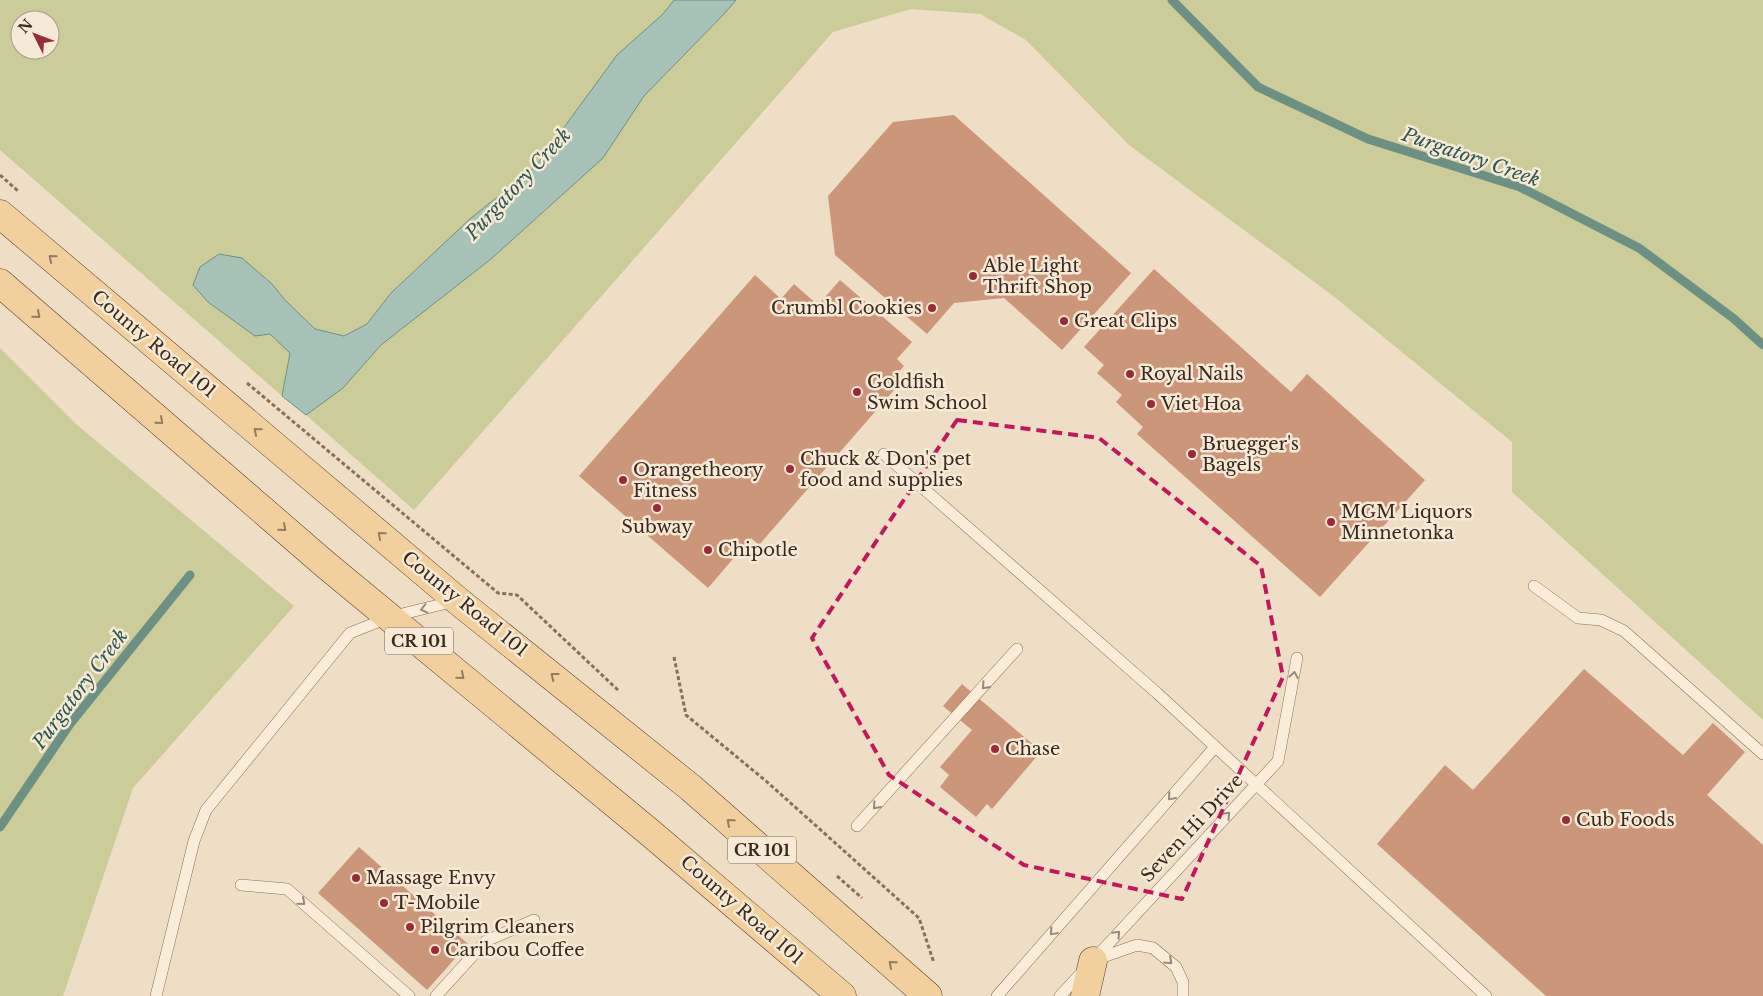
<svg xmlns="http://www.w3.org/2000/svg" width="1763" height="996" font-family="'Libre Baskerville',serif">
  <rect width="100%" height="100%" fill="#eedec5"/>
  <path fill="#cbcc99" fill-rule="evenodd" d="M0,0h674l-11,14 -46,41 -82,112 -64,51 -80,75 -24,31 -23,12 -29,-7 -30,-29 -13,-16 -2,50 20,19 -8,43 -282,-246zM20,20h30v30h-30z
    M736,0h1027v720l-251,-228v-50l-180,-147 -203,-150 -103,-105 -46,-26 -69,-5 -78,23 -419,478 -108,-95 37,-27 38,-43 110,-86 112,-101 41,-62 81,-83z
    M0,348l77,77 217,181 -161,182 -70,208h-63z"/>
  <path fill="#a7c2b7" stroke="#6d9084" d="M674,0h62l-11,13 -81,83 -41,62 -112,101 -110,86 -38,43 -37,27 -24,-19 8,-43 -20,-19 -15,2 -47,-34 -15,-17 7,-18 19,-13 23,4 30,26 13,16 30,29 29,7 23,-12 24,-31 80,-75 64,-51 82,-112 46,-41z"/>
  <g fill="none" stroke-linecap="round" stroke-linejoin="round">
    <path stroke="#6d9084" stroke-width="9" d="M1172,0l86,87 110,52 152,48 119,61 94,70 30,27
      M0,827l70,-103 120,-149"/>
  </g>
  <path fill="#cc967b" d="M954,115l177,158 -69,77 -58,-52 -50,5 -27,31 -92,-79 -7,-59 65,-74z
    M1154,269l137,123 16,-18 118,106 -105,117 -183,-163 6,-7 -27,-25 6,-7 -25,-22 7,-8 -20,-18z
    M755,275l26,24 13,-15 24,21 22,-25 72,62 -15,17 7,7 -17,19 7,5 -135,155 -8,-7 -43,50 -129,-112z
    M1584,669l99,86 30,-32 32,29 -38,43 56,50v151h-217l-169,-152 68,-79 28,25z
    M962,684l74,63 -3,4 5,4 -46,54 -5,-5 -11,13 -36,-30 9,-12 -9,-8 32,-37 -29,-24z
    M359,847l109,97 -41,46 -109,-97z"/>
  <g fill="none" stroke-linecap="round" stroke-linejoin="round">
    <defs>
      <path id="lane" d="M884,454l273,239 329,303
        M1534,586l44,32 23,2 23,11 139,123
        M857,826l160,-177
        M241,885l46,4 122,107
        M1094,960l43,-15 16,3 23,19 7,15v14
        M156,996l38,-155 12,-31 144,-177 40,-16 65,-16
        M436,996l50,-55 48,-21
        M997,996l218,-249
        M1060,996l218,-235 19,-103"/>
      <path id="primary" d="M0,214l458,387 233,187 237,208
        M0,283l326,282 322,266 194,165
        M1085,996l8,-35"/>
    </defs>
    <use href="#lane" stroke="#89705b" stroke-width="12"/>
    <use href="#primary" stroke="#573e2f" stroke-width="29"/>
    <path stroke="#89705b" stroke-width="3" stroke-dasharray="4 2.5" stroke-linecap="butt" d="M0,175l18,16
      M247,383l251,210 19,2 102,96
      M674,657l12,58 80,66 153,137 15,45
      M837,876l25,22"/>
    <use href="#lane" stroke="#f9ecd9" stroke-width="11"/>
    <use href="#primary" stroke="#f1d09e" stroke-width="28"/>
  </g>
  <defs><path id="oneway-chevron" d="M-2-3.5L2.5 0L-2 3.5" fill="none" stroke-width="1.6" stroke-linecap="round" stroke-linejoin="round" transform="scale(1.25)"/></defs>
  <g stroke="#957c5e">
    <use href="#oneway-chevron" transform="translate(52 258) rotate(-140)"/>
    <use href="#oneway-chevron" transform="translate(37 315) rotate(41)"/>
    <use href="#oneway-chevron" transform="translate(160 421) rotate(41)"/>
    <use href="#oneway-chevron" transform="translate(257 431) rotate(-140)"/>
    <use href="#oneway-chevron" transform="translate(283 528) rotate(41)"/>
    <use href="#oneway-chevron" transform="translate(381 535) rotate(-140)"/>
    <use href="#oneway-chevron" transform="translate(461 676) rotate(40)"/>
    <use href="#oneway-chevron" transform="translate(554 676) rotate(-142)"/>
    <use href="#oneway-chevron" transform="translate(730 822) rotate(-139)"/>
    <use href="#oneway-chevron" transform="translate(892 964) rotate(-139)"/>
  </g>
  <g stroke="#998a7c">
    <use href="#oneway-chevron" transform="translate(424 609) rotate(166)"/>
    <use href="#oneway-chevron" transform="translate(1294 675) rotate(-80)"/>
    <use href="#oneway-chevron" transform="translate(985 686) rotate(132)"/>
    <use href="#oneway-chevron" transform="translate(1171 797) rotate(131)"/>
    <use href="#oneway-chevron" transform="translate(876 806) rotate(132)"/>
    <use href="#oneway-chevron" transform="translate(1227 815) rotate(-47)"/>
    <use href="#oneway-chevron" transform="translate(302 902) rotate(41)"/>
    <use href="#oneway-chevron" transform="translate(1053 932) rotate(131)"/>
    <use href="#oneway-chevron" transform="translate(1117 934) rotate(-47)"/>
    <use href="#oneway-chevron" transform="translate(1169 961) rotate(43)"/>
  </g>
  <path fill="none" stroke="#c2185b" stroke-width="4" stroke-dasharray="10 6" stroke-linejoin="round" d="M957,420l142,18 162,128 22,111 -101,222 -158,-34 -135,-90 -77,-137z"/>
  <g fill="#982b36" stroke="#f6e9d5" stroke-width="2">
    <circle cx="973" cy="276" r="5"/>
    <circle cx="932" cy="308" r="5"/>
    <circle cx="1064" cy="321" r="5"/>
    <circle cx="1130" cy="374" r="5"/>
    <circle cx="857" cy="392" r="5"/>
    <circle cx="1151" cy="404" r="5"/>
    <circle cx="1192" cy="454" r="5"/>
    <circle cx="790" cy="469" r="5"/>
    <circle cx="623" cy="480" r="5"/>
    <circle cx="657" cy="508" r="5"/>
    <circle cx="1331" cy="522" r="5"/>
    <circle cx="708" cy="550" r="5"/>
    <circle cx="995" cy="749" r="5"/>
    <circle cx="1566" cy="820" r="5"/>
    <circle cx="356" cy="878" r="5"/>
    <circle cx="384" cy="903" r="5"/>
    <circle cx="410" cy="927" r="5"/>
    <circle cx="435" cy="950" r="5"/>
  </g>
  <g text-anchor="middle" dominant-baseline="central" stroke-width="5" stroke-linejoin="round" paint-order="stroke">
    <g fill="#f6e9d5" stroke="#726356" stroke-width="1">
      <rect x="385" y="627.5" width="68" height="27" rx="4"/>
      <rect x="728" y="836.5" width="68" height="27" rx="4"/>
    </g>
    <g font-size="16" font-weight="bold" fill="#39291f">
      <text x="419" y="641">CR 101</text>
      <text x="762" y="850">CR 101</text>
    </g>
    <g font-size="18" fill="#39291f" stroke="#f6e9d5" text-anchor="start">
      <text x="983" y="266">Able Light<tspan x="983" dy="21">Thrift Shop</tspan></text>
      <text x="922" y="308" text-anchor="end">Crumbl Cookies</text>
      <text x="1074" y="321">Great Clips</text>
      <text x="1140" y="374">Royal Nails</text>
      <text x="867" y="382">Goldfish<tspan x="867" dy="21">Swim School</tspan></text>
      <text x="1161" y="404">Viet Hoa</text>
      <text x="1202" y="444">Bruegger's<tspan x="1202" dy="21">Bagels</tspan></text>
      <text x="800" y="459">Chuck &amp; Don's pet<tspan x="800" dy="21">food and supplies</tspan></text>
      <text x="633" y="470">Orangetheory<tspan x="633" dy="21">Fitness</tspan></text>
      <text x="1341" y="512">MGM Liquors<tspan x="1341" dy="21">Minnetonka</tspan></text>
      <text x="657" y="527" text-anchor="middle">Subway</text>
      <text x="718" y="550">Chipotle</text>
      <text x="1005" y="749">Chase</text>
      <text x="1576" y="820">Cub Foods</text>
      <text x="366" y="878">Massage Envy</text>
      <text x="394" y="903">T-Mobile</text>
      <text x="420" y="927">Pilgrim Cleaners</text>
      <text x="445" y="950">Caribou Coffee</text>
    </g>
    <g font-size="18" fill="#39291f" stroke="#f6e9d5">
      <text transform="translate(154 344) rotate(40)">County Road 101</text>
      <text transform="translate(465 604) rotate(39)">County Road 101</text>
      <text transform="translate(1192 828) rotate(-47)">Seven Hi Drive</text>
      <text transform="translate(742 910) rotate(41)">County Road 101</text>
    </g>
    <g font-size="19" font-style="italic" fill="#2e5953" stroke="#f6e9d5">
      <text transform="translate(1471 157) rotate(19)">Purgatory Creek</text>
      <text transform="translate(518 184) rotate(-47)">Purgatory Creek</text>
      <text transform="translate(80 689) rotate(-53)">Purgatory Creek</text>
    </g>
  </g>
  <g transform="translate(35 35) rotate(312)"><circle r="24" fill="#f6e9d5" stroke="#aa9c8c"/>
  <path d="M0-4L9 19L0 12L-9 19Z" fill="#982b36"/>
  <text y="-8" font-size="14" font-weight="bold" text-anchor="middle" fill="#39291f">N</text>
  </g>
</svg>
